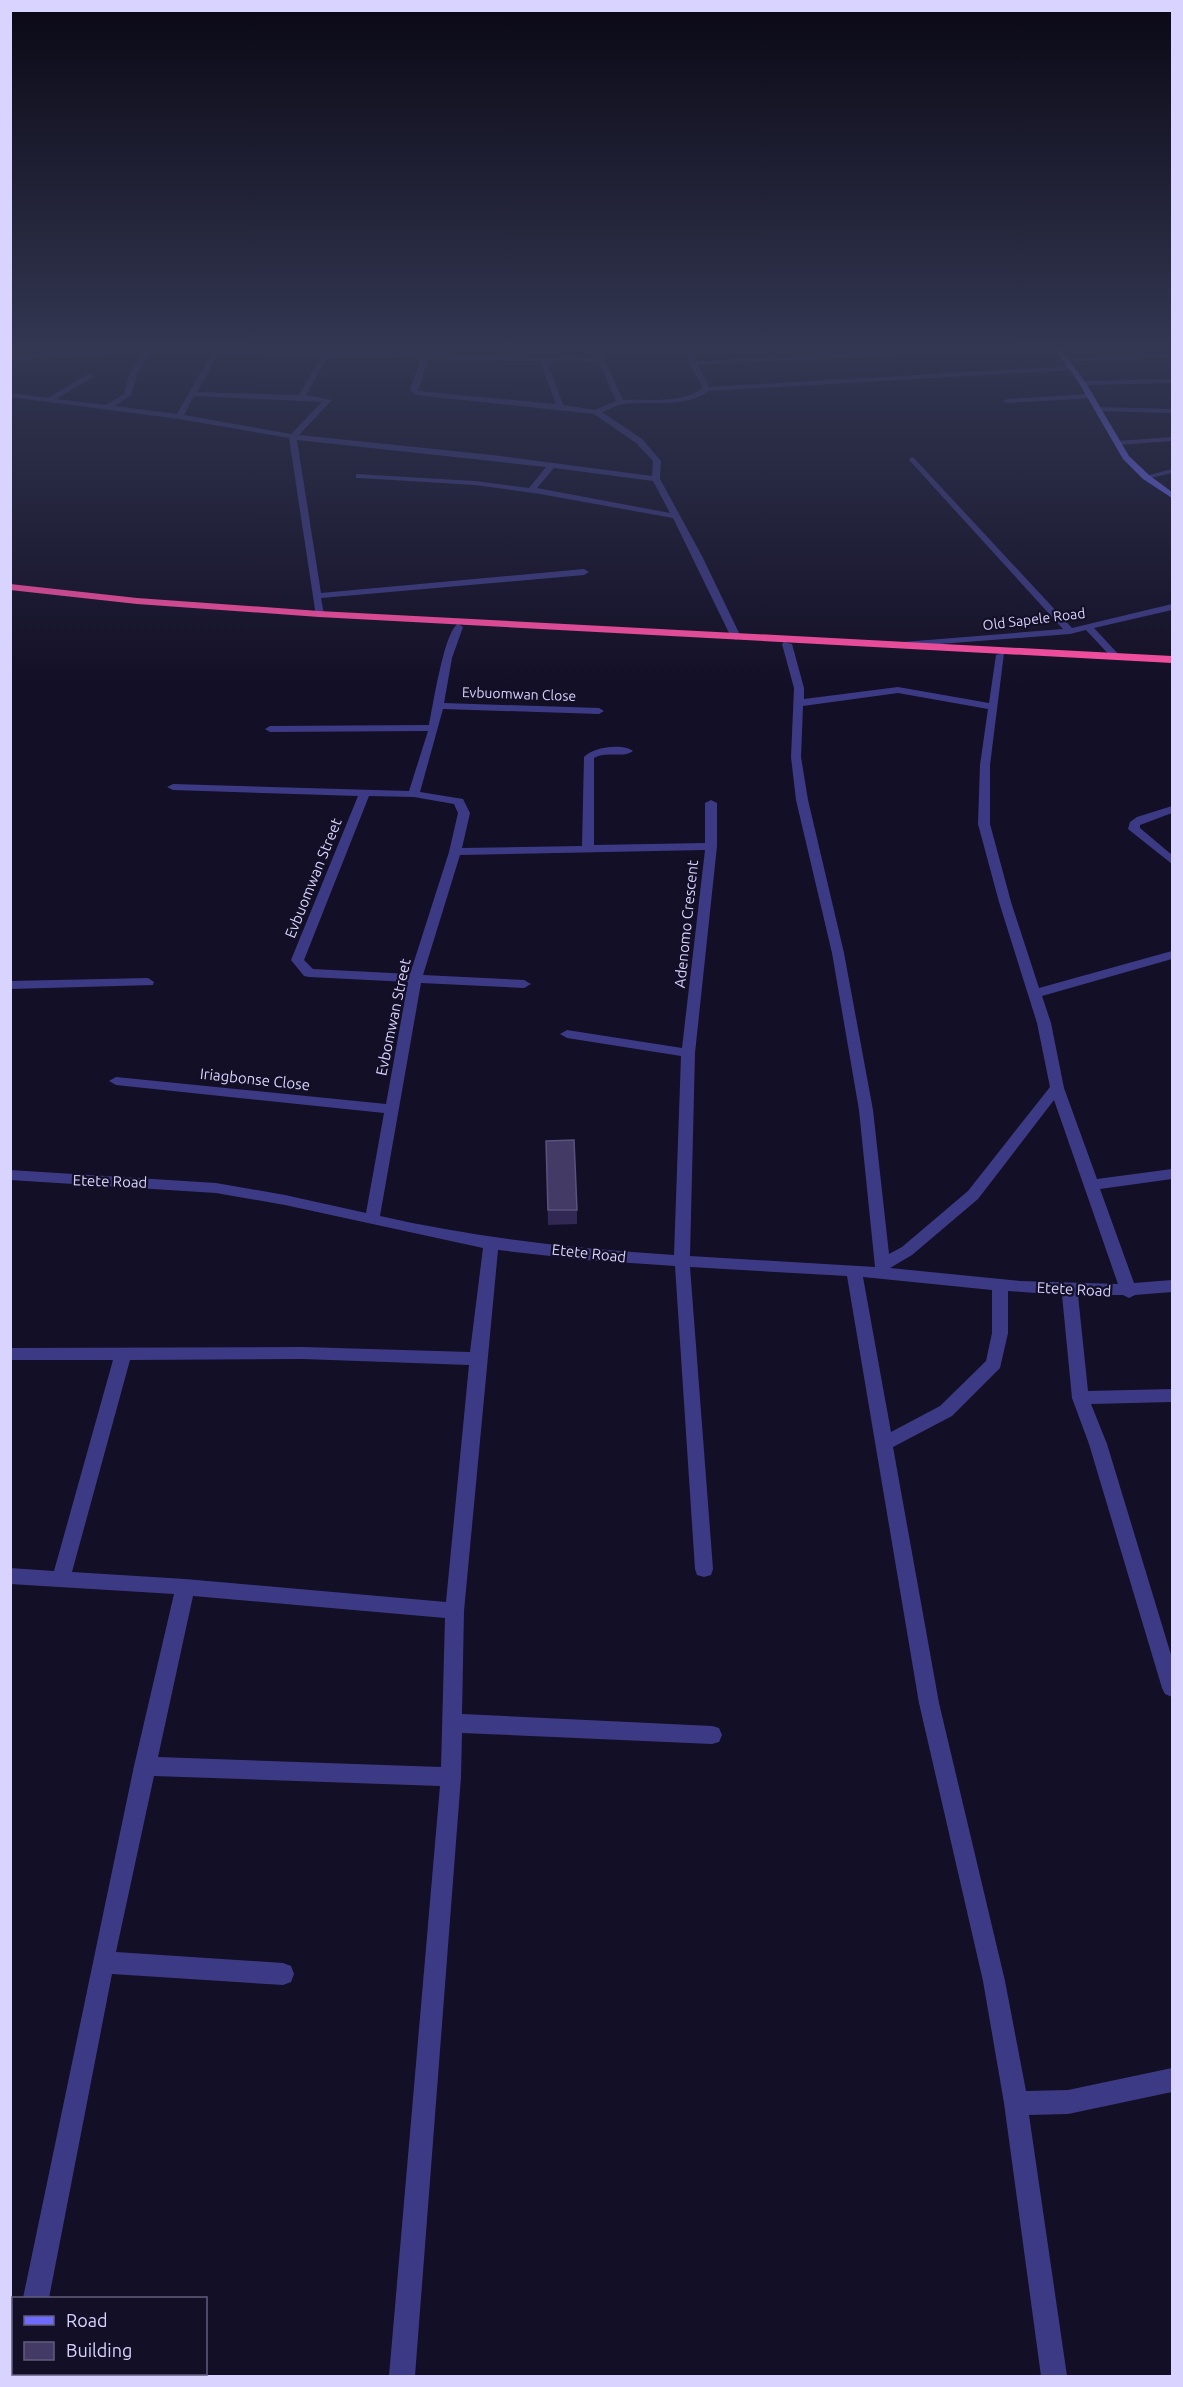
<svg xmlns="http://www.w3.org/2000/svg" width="1183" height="2387" font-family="Ubuntu,sans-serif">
  <rect width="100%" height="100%" fill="#130f26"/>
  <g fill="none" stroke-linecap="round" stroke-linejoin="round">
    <path fill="#3d3a85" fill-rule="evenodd" d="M105,351h46l-14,24 -6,20 -16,11 62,8 36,-63 210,3 4,-3h7l-3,3 166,4 -2,-5 3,-2 3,2 22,47c24,-1 60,4 80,-12l-14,-25 -2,-12h6l3,10 197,-10h43l-3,2 -235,12 11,22 362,-21 4,2 -4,2 -362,21c-23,17 -58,10 -85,13 -7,1 -15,5 -22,8l40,27 19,22 -1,18 42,77 39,81 -5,3 -5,-3 -58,-119 -133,-24 -65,-9 -116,-7h-3v-4l119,7 54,7 17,-21 -249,-27 24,153 263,-24 5,3 -5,3 -263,23 3,16 -8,2 -27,-178 -110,-19 -169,-22v-4l38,5 42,-25 3,4 -37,22 50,6 18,-11 5,-19 14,-22 -133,7v-4zM218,354l103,2 -22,39 -102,-3zM328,356l93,2 -11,32 6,5 178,19 42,29 17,18 -1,15 -160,-21 -193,-20 33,-35 -26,-5zM428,359l112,2 16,43 -138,-13zM547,361l52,1 17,39 -21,9 -32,-5zM194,396l128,6 -31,32 -107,-19zM554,468l99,13 17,32 -133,-25z
      M1172,354v4l-106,3 -4,-2 4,-2z
      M1172,379v4l-90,2 -4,-2 4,-2z
      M1089,394l3,4 -85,5 -4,-2 4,-2z
      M1098,407l74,2v4l-77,-2v-4z
      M1172,437v4l-54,4 -4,-2 4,-2z
      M913,457l159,171 100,-24v6l-78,18 27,29 -5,3 -3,-1 -27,-29 -16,4 -170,13 -2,-2 5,-3 160,-13 -153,-168 -1,-2z
      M1172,469v4l-26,6 -4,-2z
      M458,624l5,3 -11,31 -8,45 155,5 5,3 -5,3 -156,-5 -23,83 43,7 7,14 -8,35 120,-2 2,-89c9,-10 38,-14 49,-6 -10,8 -27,-1 -39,7v87l111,-2v-40l6,-3 6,3v43l-22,207 -5,203 185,11 -16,-157 -27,-157 -36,-153 -5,-43 3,-69 -12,-44 2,-2 8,2 12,44v11l94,-12 91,16 7,-48 8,-2 -14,112v59l21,78 28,86 133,-37v8l-130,37 9,27 13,65 33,91 75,-10v10l-72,10 34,94 38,-3v12l-37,3 -6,3 -6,-3h-45l10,96 84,-2v13l-81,2 16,40 65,214v39l-7,-3 -3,-6 -73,-244 -17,-46 -10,-103 -54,-4v42l-8,35 -48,48 -59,31 46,256 66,278 21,110 42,-1 104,-22v24l-104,22 -39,1 38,261h-26l-37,-273 -21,-122 -64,-278 -72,-427 -157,-9 23,302 -2,6 -7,2 -7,-2 -2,-6 -20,-303 -89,-6 -88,-10 -34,361 -2,103 250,12 7,2 3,7 -3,7 -7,2 -250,-11 -1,44 -46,599h-26l51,-590 -286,-10 -38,176 167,11 8,3 3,8 -3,8 -8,3 -171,-11 -63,324h-26l111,-532 40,-172 -164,-10v-16l44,3 59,-211h-103v-12l293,-1 167,5 13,-104 -198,-43 -69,-12 -206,-13v-10l206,13 69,12 81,18 18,-100 -268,-28 -7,-4 7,-4 270,27 22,-122 -99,-5 -5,-1 -13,-16 67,-164 -185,-6 -6,-3 6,-3 236,7 19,-60 -158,1 -5,-3 5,-3 159,-1c4,-18 15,-94 29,-101zM898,693l90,16 -8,56 -2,59 21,78 38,121 13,64 -82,104 -66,56 -13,7 -16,-144 -29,-157 -36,-153 -7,-43 2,-51zM369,796l45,1 40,7 4,9 -9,39 -39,122 -97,-5 -9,-9zM705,850l-23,198 -115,-18 -7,4 7,4 114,18 -7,199c-99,-6 -197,-17 -294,-39l41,-233 103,5 7,-4 -7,-4 -101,-5 37,-120zM1054,1100l64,184 -98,-3 -130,-13 22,-13 66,-56zM863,1277l129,13v43l-6,28 -46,45 -49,26zM303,1359l166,6 -23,237 -261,-23 -113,-7 58,-212zM193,1596l252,22 -4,149 -283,-10z
      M1172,806v7l-32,12v3l32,27v9l-44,-35 2,-7 7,-5z
      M148,978l6,4 -1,3 -143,4v-8z
      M14,2364v10h21v2h-25z"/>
    <path fill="#6f6bff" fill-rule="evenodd" d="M1056,351h6l24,32 43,73 20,19 23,17v6l-29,-19 -20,-20 -44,-76z"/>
    <path fill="#ff4fa3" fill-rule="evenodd" d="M10,584l127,14 182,13 853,45v7l-853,-46 -182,-13 -127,-14z"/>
  </g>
  <path fill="#312854" d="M546,1141l31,69v14l-29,1z"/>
  <path fill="#433a66" stroke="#5a527e" stroke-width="1.5" d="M574,1140l3,70h-29l-2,-69z"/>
  <linearGradient id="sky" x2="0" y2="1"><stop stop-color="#0a0815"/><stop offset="0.51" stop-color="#333752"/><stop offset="1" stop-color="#333752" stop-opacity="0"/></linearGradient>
  <rect width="1183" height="685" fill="url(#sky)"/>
  <g text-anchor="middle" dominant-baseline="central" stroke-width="4.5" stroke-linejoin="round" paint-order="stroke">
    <g font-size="14" fill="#d9d4ff" stroke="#130f26">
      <text transform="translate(1034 619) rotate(-7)">Old Sapele Road</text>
      <text transform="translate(519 694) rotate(2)">Evbuomwan Close</text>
    </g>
    <g font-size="15" fill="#d9d4ff" stroke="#130f26">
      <text transform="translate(313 878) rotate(-68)">Evbuomwan Street</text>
      <text transform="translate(686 924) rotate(-84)">Adenomo Crescent</text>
      <text transform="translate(393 1017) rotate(-78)">Evbomwan Street</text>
      <text transform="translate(255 1079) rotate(6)">Iriagbonse Close</text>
      <text transform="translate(110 1181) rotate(2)">Etete Road</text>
      <text transform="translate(589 1253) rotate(6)">Etete Road</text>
      <text transform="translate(1074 1289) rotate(3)">Etete Road</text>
    </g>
  </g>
  <rect width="1183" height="2387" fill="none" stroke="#d9d4ff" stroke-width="24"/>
  <rect x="12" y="2297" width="195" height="78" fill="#130f26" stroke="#625e7d" stroke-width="1.5"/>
  <rect x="24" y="2316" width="30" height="9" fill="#6f6bff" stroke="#625e7d" stroke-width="1.5"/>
  <text x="66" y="2327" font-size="18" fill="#d9d4ff">Road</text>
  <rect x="24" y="2342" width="30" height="18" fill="#433a66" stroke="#625e7d" stroke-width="1.5"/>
  <text x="66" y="2357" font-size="18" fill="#d9d4ff">Building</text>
</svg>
